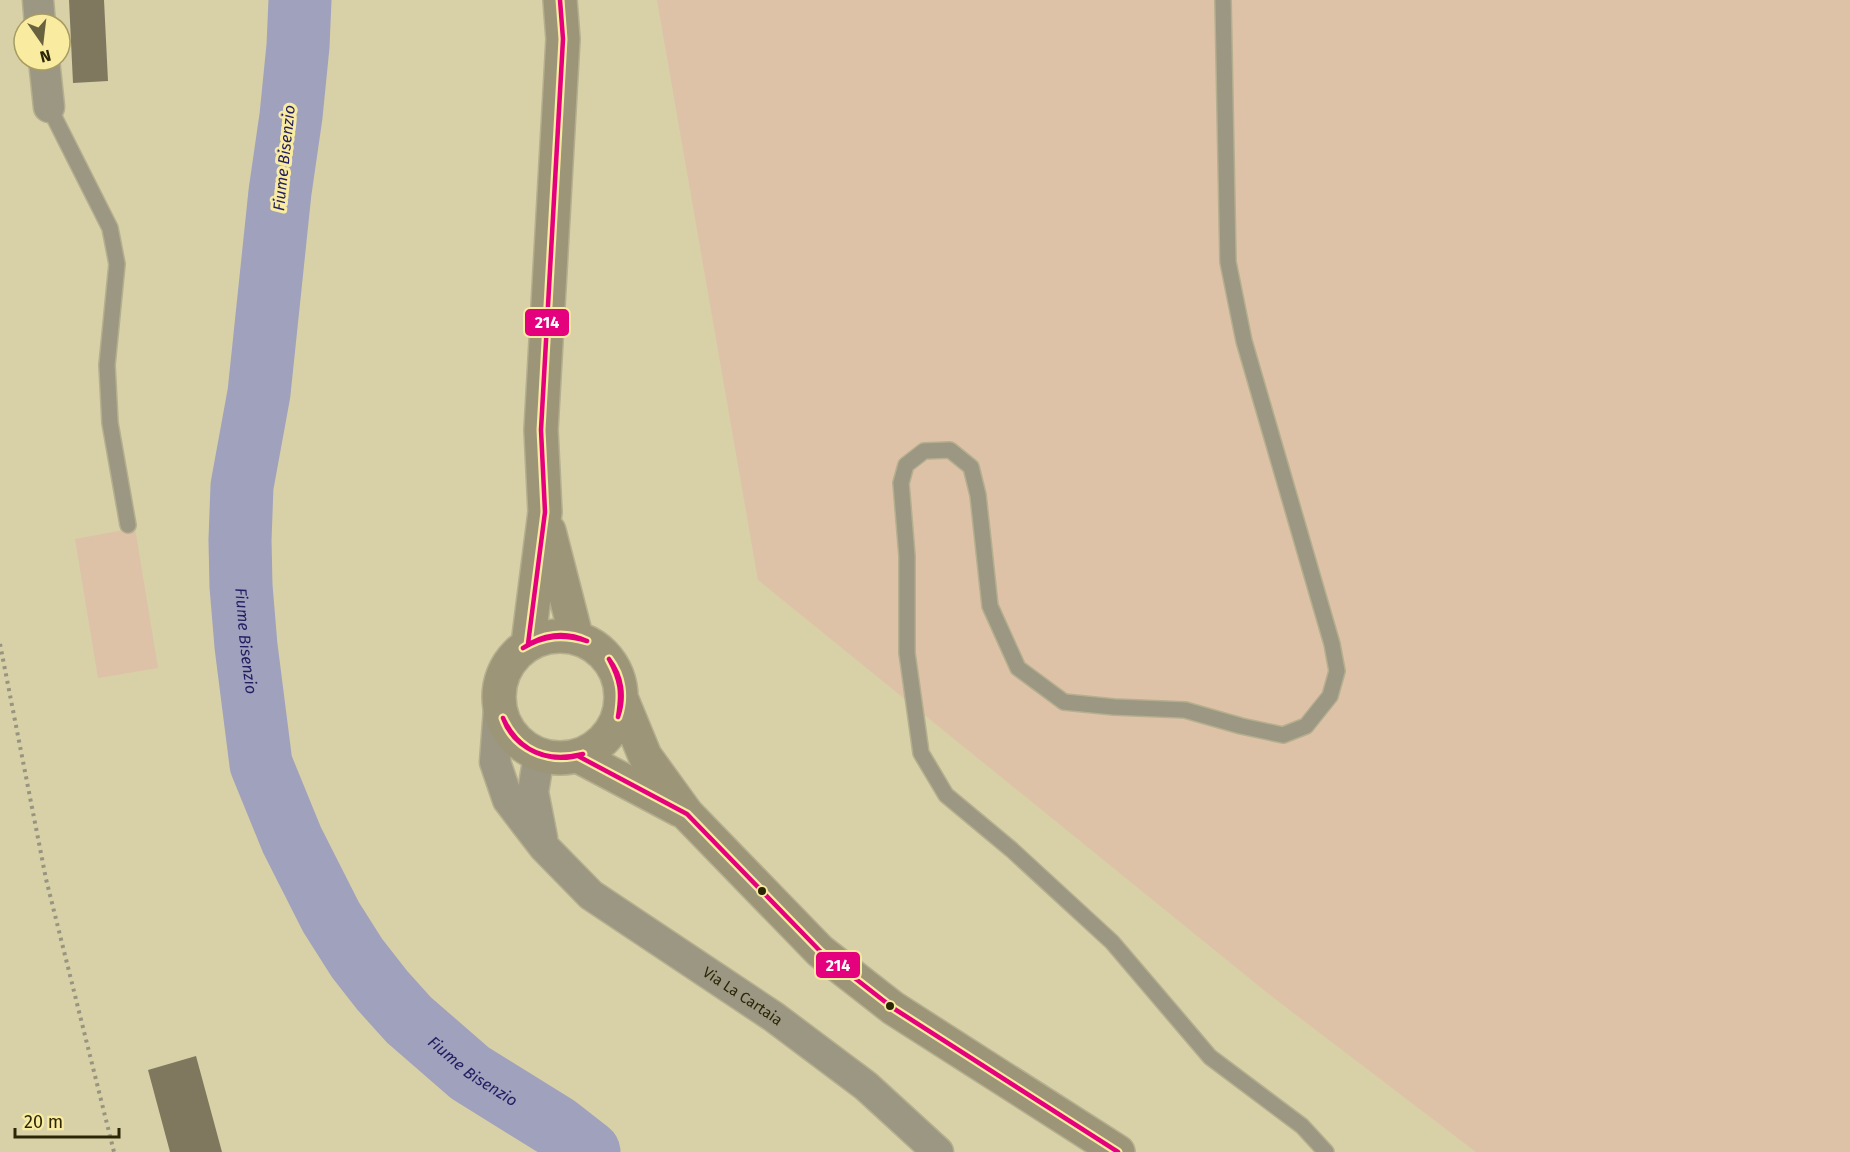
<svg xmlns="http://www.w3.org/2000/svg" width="1850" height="1152" font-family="'Fira Sans',sans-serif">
  <rect width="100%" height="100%" fill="#d8d0a7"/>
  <path fill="#ddc2a8" d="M657,0h1193v1152h-374l-206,-157 -512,-415z
    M135,528l23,140 -60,10 -23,-139z"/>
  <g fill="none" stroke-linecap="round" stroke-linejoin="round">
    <path stroke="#9fa1bd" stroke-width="10" d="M545,1152l12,-25"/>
    <path stroke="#9fa1bd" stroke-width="63" id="s1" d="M300,0l-2,46 -7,70 -11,76 -21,201 -17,93 -2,54 1,46 5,60 15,118 31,76 39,77 26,41 25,32 27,30 61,53 87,54 32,25"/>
  </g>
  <path fill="#7f785f" d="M69,0h35l4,81 -35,2z
    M196,1056l26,96h-52l-22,-82z"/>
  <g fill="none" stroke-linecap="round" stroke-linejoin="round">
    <defs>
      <path id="lane" d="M1223,0l5,262 16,79 88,303 5,27 -7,25 -24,30 -23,9 -42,-9 -56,-16 -71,-3 -50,-5 -46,-34 -28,-62 -12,-111 -7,-28 -21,-17 -26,1 -18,14 -5,18 6,73v97l14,100 25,42 66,55 100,92 98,115 92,69 24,26
        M49,107l61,121 7,36 -10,101 3,58 18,102"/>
      <g id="street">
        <path d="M38,0l2,24"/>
        <path d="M44,60l5,47"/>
        <path id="s2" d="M499,709l-4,53 13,38 36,47 47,48 183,122 92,69 72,66"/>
        <path d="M539,755l-6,37 9,46"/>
      </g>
      <path id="primary" d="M549,531l27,105
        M499 697a61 61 0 1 1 122 0a61 61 0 1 1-122 0Z
        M528,644l17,-132 -4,-82 22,-391 -3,-39
        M622,700l23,56 42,58 133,137 73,57 225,144
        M578,756l102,54"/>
    </defs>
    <use href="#lane" stroke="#b5af8e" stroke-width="18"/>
    <use href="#street" stroke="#b5af8e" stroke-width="33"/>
    <use href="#primary" stroke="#b5af8e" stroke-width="36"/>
    <path stroke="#98947f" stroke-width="4" stroke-dasharray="3 4.5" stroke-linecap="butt" d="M0,644l46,235 68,273"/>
    <use href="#lane" stroke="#9b9782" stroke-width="15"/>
    <use href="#street" stroke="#9b9782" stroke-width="30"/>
    <use href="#primary" stroke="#9c9578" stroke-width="33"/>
    <defs>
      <path id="bus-1" d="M528,644l17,-132 -4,-82 22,-391 -3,-39
        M523,648c19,-14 42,-17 64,-7
        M523,648c22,-13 40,-14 64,-7
        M609,659c13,17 16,38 9,58
        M609,659c12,22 13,34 9,58
        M503,718c16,34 43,45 80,36
        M503,718c11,32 48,47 80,36
        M578,756l109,58 133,137 73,57 225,144"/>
    </defs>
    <use href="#bus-1" stroke="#f9eba0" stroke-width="9"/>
    <use href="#bus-1" stroke="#e5007d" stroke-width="4.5"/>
  </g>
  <g fill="#2b2606" stroke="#f9eba0" stroke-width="2">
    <circle cx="762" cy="891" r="5"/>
    <circle cx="890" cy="1006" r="5"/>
  </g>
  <g text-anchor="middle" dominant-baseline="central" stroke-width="6" stroke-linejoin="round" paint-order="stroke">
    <g font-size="15" fill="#2b2606" stroke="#f9eba0">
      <text stroke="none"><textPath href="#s2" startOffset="402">Via La Cartaia</textPath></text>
    </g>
    <g font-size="16" font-style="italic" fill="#221d61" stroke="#f9eba0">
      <text transform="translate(284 158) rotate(-84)">Fiume Bisenzio</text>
      <text stroke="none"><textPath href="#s1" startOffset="645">Fiume Bisenzio</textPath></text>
      <text stroke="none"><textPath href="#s1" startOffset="1149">Fiume Bisenzio</textPath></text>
    </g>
  </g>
  <g stroke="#f9eba0" stroke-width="2">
    <rect x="524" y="308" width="46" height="29" rx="6" fill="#e5007d"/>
    <rect x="815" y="951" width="46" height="28" rx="6" fill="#e5007d"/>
  </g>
  <g font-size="16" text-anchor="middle" font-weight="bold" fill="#fff">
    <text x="547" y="328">214</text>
    <text x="838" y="971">214</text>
  </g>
  <g transform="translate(42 42) rotate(166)"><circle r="28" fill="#f9eba0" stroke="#a79c62" stroke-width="1.5"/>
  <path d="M0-4.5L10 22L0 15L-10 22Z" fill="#68623e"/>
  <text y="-9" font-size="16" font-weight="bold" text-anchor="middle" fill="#2b2606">N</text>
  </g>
  <path d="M15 1128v9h104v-9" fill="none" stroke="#2b2606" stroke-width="3"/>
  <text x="24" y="1128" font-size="18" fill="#2b2606" stroke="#f9eba0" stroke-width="4.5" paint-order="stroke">20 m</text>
</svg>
